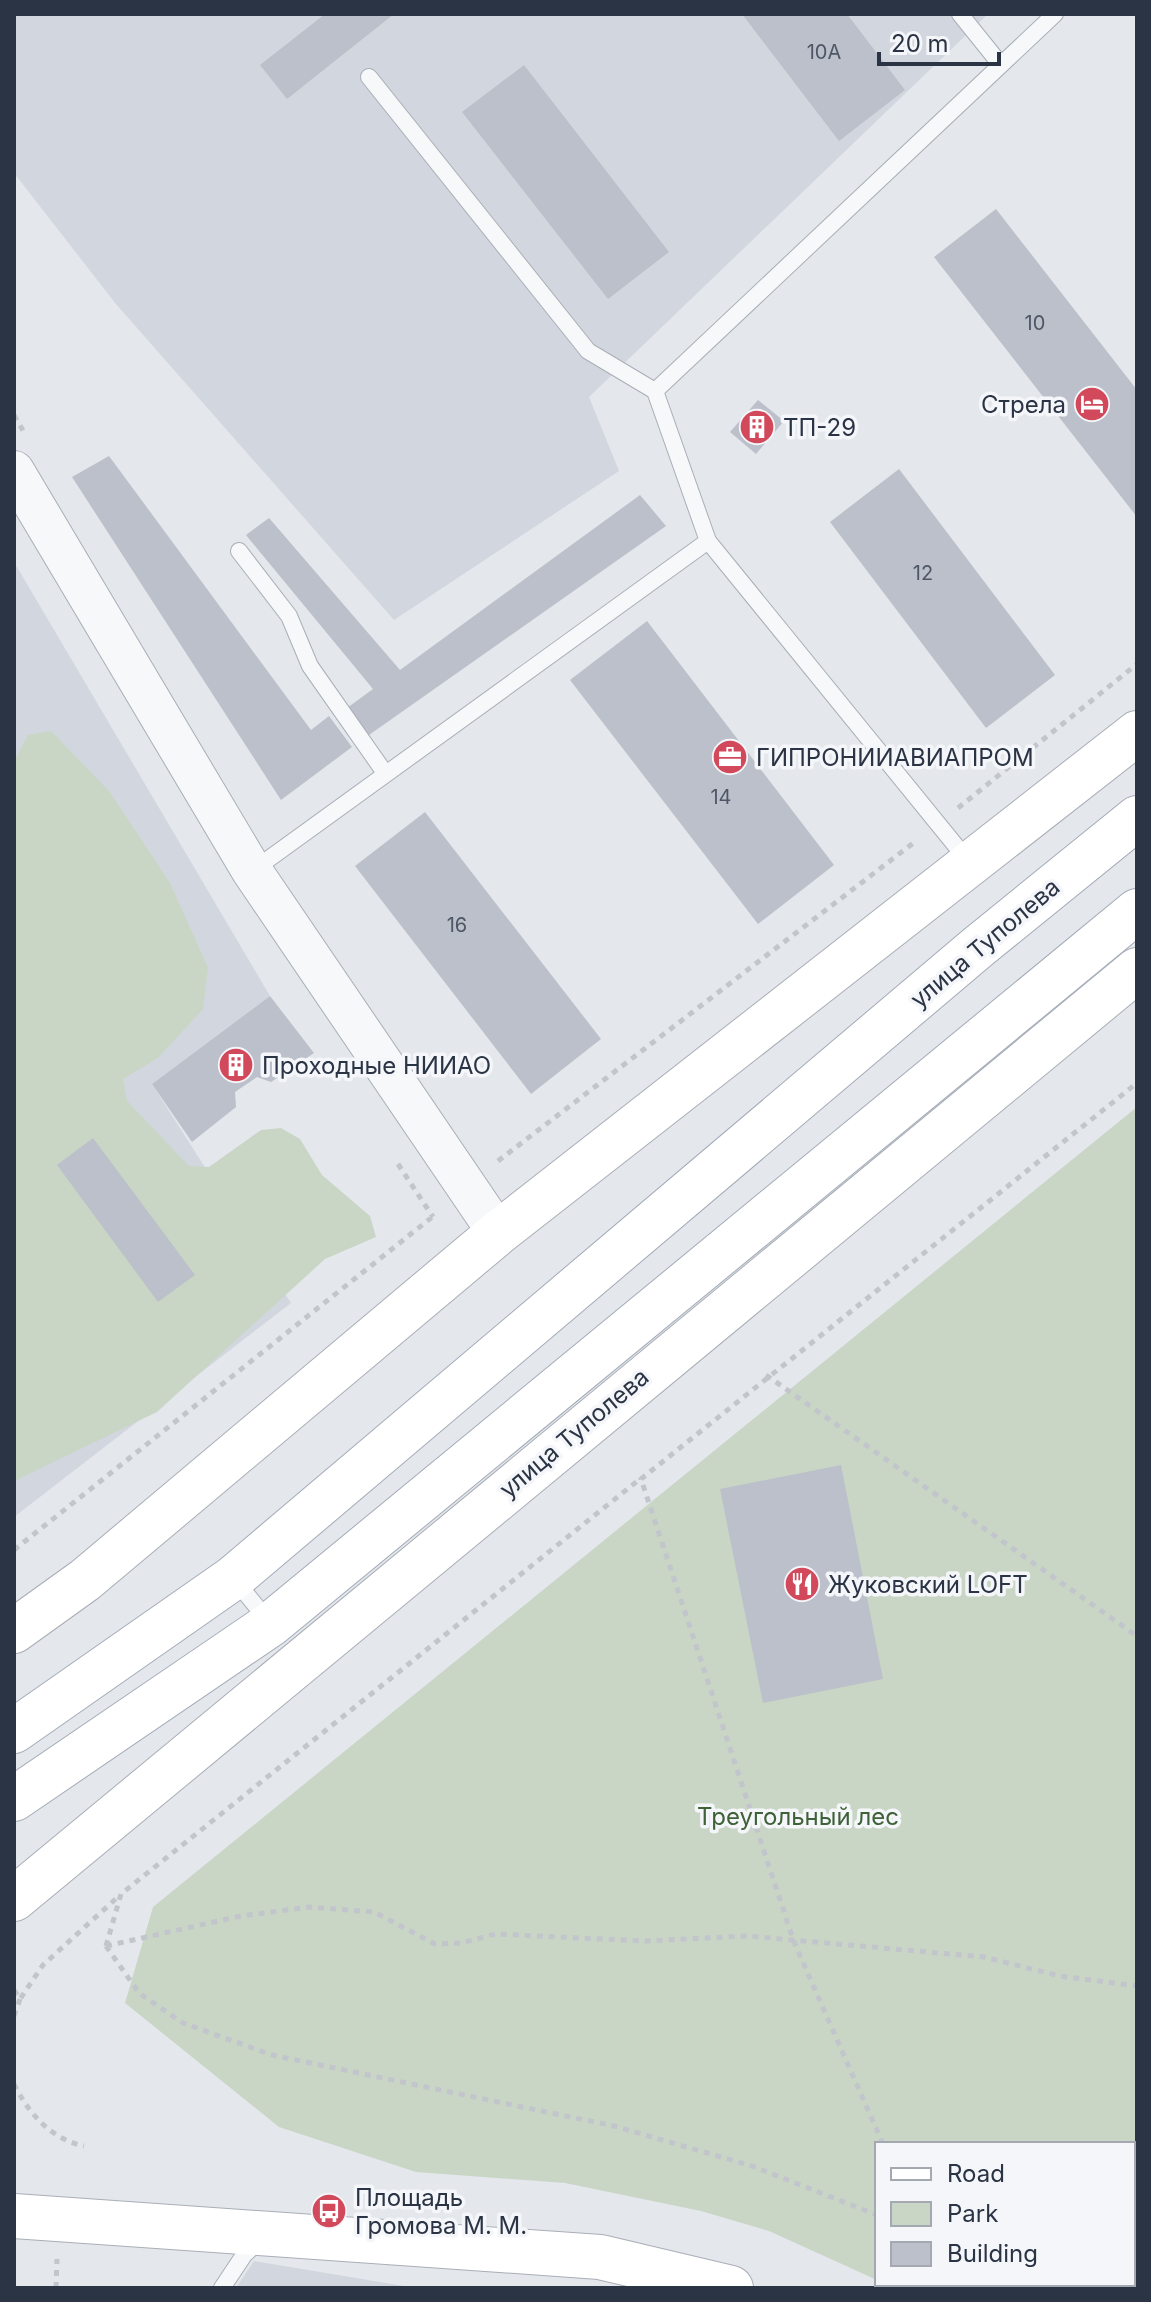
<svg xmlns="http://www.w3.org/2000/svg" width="1151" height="2302" font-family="Inter,sans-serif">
  <rect width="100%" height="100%" fill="#e4e7ec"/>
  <path fill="#d2d6de" d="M14,14h974l-399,383 30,74 -225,149 -278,-316 -102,-131z
    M14,562l256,434 -118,88 139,219 -277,214z
    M254,2261l162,27h-180z"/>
  <path fill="#c9d6c5" d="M51,731l58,60 61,92 38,85 -5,41 -45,49 -35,21 4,22 62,65 20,1 52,-37 20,-2 19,11 22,36 48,41 6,21 -51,22 -168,153 -143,69v-719l14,-27z
    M1137,1107v1181h-246l-7,-4h249v-140h-256v136l-108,-49 -68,-20 -136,-28 -149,-11 -137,-45 -154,-124 28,-96z"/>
  <path fill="#bbc0ca" d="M325,14h69l-107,85 -27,-34z
    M742,14h105l58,76 -66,51z
    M524,65l145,187 -61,47 -146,-187z
    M996,209l141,181v127l-203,-260z
    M758,400l26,21 -28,33 -26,-22z
    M109,456l202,274 18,-14 23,31 -71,53 -209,-323z
    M899,469l156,206 -69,53 -156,-206z
    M640,495l26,31 -297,209 -22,-27 26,-19 -127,-154 23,-17 131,152z
    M647,621l187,244 -76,59 -188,-244z
    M425,812l176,227 -70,55 -176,-228z
    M270,996l44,57 -43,29 -14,-5 -22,15 1,15 -44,35 -40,-58z
    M93,1138l102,137 -37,27 -101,-137z
    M841,1465l42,214 -120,24 -43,-214z"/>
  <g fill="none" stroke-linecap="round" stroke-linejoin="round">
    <defs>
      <path id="service" d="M960,14l41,51
        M369,77l219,274 67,40
        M239,551l50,65 21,50 75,107
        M969,862l-261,-321 -53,-150 400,-377
        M252,871l456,-330
        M234,1579l36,44
        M222,2288l22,-33 15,-14"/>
      <path id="tertiary" d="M14,471l238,400 246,362"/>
      <path id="secondary" d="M14,1631l71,-51 413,-347 639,-500
        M14,1899l1123,-929
        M14,2216l586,41 131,31"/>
      <path id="primary" d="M14,1731l219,-153 745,-631 159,-129
        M14,1799l257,-175 866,-713"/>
    </defs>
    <use href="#service" stroke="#a9aeb7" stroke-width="18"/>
    <use href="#tertiary" stroke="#a9aeb7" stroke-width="42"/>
    <use href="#secondary" stroke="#a9aeb7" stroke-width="46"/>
    <use href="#primary" stroke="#a3abb8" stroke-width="46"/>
    <path stroke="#c2c5cb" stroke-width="5" stroke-dasharray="6 6" stroke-linecap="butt" d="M14,415l11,19
      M958,808l179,-144
      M498,1161l418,-320
      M398,1164l35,53
      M766,1375l371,261
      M14,1550l422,-336
      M106,1946l135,-30 69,-9 64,5 61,32 27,-1 33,-9 150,7 102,-5 237,21 76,19 77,10
      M106,1946l33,47 44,30 89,32 342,71 138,40 125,49
      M106,1946l15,-52 519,-415
      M14,1990l6,9 23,-34 77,-70
      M14,2016l6,-17
      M14,2084c15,30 37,55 70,62
      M883,2144l-89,-202 -153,-463 496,-396
      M944,2284l2,4
      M1002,2284l6,4
      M56,2288l1,-29"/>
    <use href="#service" stroke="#f7f8fa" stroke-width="16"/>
    <use href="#tertiary" stroke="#f7f8fa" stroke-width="40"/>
    <use href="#secondary" stroke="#fff" stroke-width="44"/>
    <use href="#primary" stroke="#fff" stroke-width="44"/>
  </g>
  <defs>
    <symbol id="hotel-disc" viewBox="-11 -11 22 22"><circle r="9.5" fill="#d1495b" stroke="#f4f6f9"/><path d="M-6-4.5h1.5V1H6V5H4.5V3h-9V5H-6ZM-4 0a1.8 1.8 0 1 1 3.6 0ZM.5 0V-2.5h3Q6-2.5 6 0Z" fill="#fff"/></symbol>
    <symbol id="building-disc" viewBox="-11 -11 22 22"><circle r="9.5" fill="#d1495b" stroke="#f4f6f9"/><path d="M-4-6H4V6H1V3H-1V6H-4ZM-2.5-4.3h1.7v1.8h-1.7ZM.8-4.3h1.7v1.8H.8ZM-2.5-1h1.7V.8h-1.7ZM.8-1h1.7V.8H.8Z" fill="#fff"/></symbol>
    <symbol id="office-disc" viewBox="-11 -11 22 22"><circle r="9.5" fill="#d1495b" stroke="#f4f6f9"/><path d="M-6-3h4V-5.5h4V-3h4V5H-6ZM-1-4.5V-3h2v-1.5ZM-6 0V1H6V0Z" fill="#fff"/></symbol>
    <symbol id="restaurant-disc" viewBox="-11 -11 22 22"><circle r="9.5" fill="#d1495b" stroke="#f4f6f9"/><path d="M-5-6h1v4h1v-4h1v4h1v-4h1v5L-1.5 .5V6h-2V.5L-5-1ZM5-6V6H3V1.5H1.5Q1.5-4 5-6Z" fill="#fff"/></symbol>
    <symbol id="bus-disc" viewBox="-11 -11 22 22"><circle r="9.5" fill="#d1495b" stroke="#f4f6f9"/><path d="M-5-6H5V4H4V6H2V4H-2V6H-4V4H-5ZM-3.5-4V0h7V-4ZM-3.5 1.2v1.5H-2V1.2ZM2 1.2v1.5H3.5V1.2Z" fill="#fff"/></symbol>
  </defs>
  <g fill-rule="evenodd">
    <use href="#hotel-disc" x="1072" y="384" width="40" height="40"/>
    <use href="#building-disc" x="737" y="407" width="40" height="40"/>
    <use href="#office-disc" x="710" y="737" width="40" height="40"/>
    <use href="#building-disc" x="216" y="1045" width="40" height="40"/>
    <use href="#restaurant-disc" x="782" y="1564" width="40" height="40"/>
    <use href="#bus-disc" x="309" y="2191" width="40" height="40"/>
  </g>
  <g text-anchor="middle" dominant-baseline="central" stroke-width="7" stroke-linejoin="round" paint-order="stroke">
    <g font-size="20" fill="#4f5766">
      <text x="824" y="52">10А</text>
      <text x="1035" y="323">10</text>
      <text x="923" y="573">12</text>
      <text x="721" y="797">14</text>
      <text x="457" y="925">16</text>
    </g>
    <g font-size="24" fill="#2b3445" stroke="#f4f6f9" text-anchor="start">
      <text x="1066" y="404" text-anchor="end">Стрела</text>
      <text x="783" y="427">ТП-29</text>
      <text x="756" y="757">ГИПРОНИИАВИАПРОМ</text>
      <text x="262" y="1065">Проходные НИИАО</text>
      <text x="828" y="1584">Жуковский LOFT</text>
      <text x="355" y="2197">Площадь<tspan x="355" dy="28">Громова М. М.</tspan></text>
    </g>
    <g font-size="24" fill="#2b3445" stroke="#f4f6f9">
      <text transform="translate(985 943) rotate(-40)">улица Туполева</text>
      <text transform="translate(574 1433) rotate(-40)">улица Туполева</text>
    </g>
    <g font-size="24" fill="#3f6138" stroke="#f4f6f9">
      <text x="798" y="1816">Треугольный лес</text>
    </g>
  </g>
  <rect width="1151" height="2302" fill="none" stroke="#2b3445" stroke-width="32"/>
  <rect x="875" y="2142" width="260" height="144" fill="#f4f6f9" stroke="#a4a8b1" stroke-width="2"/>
  <rect x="891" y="2168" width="40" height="12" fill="#ffffff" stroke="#a4a8b1" stroke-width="2"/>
  <text x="947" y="2182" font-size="24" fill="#2b3445">Road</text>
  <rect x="891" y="2202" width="40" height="24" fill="#c9d6c5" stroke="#a4a8b1" stroke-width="2"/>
  <text x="947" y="2222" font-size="24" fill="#2b3445">Park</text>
  <rect x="891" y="2242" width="40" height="24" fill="#bbc0ca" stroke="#a4a8b1" stroke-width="2"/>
  <text x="947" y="2262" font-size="24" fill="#2b3445">Building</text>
  <path d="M879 52v12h120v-12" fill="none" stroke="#2b3445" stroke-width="4"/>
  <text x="891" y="52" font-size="24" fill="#2b3445" stroke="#f4f6f9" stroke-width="6" paint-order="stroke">20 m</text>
</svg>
